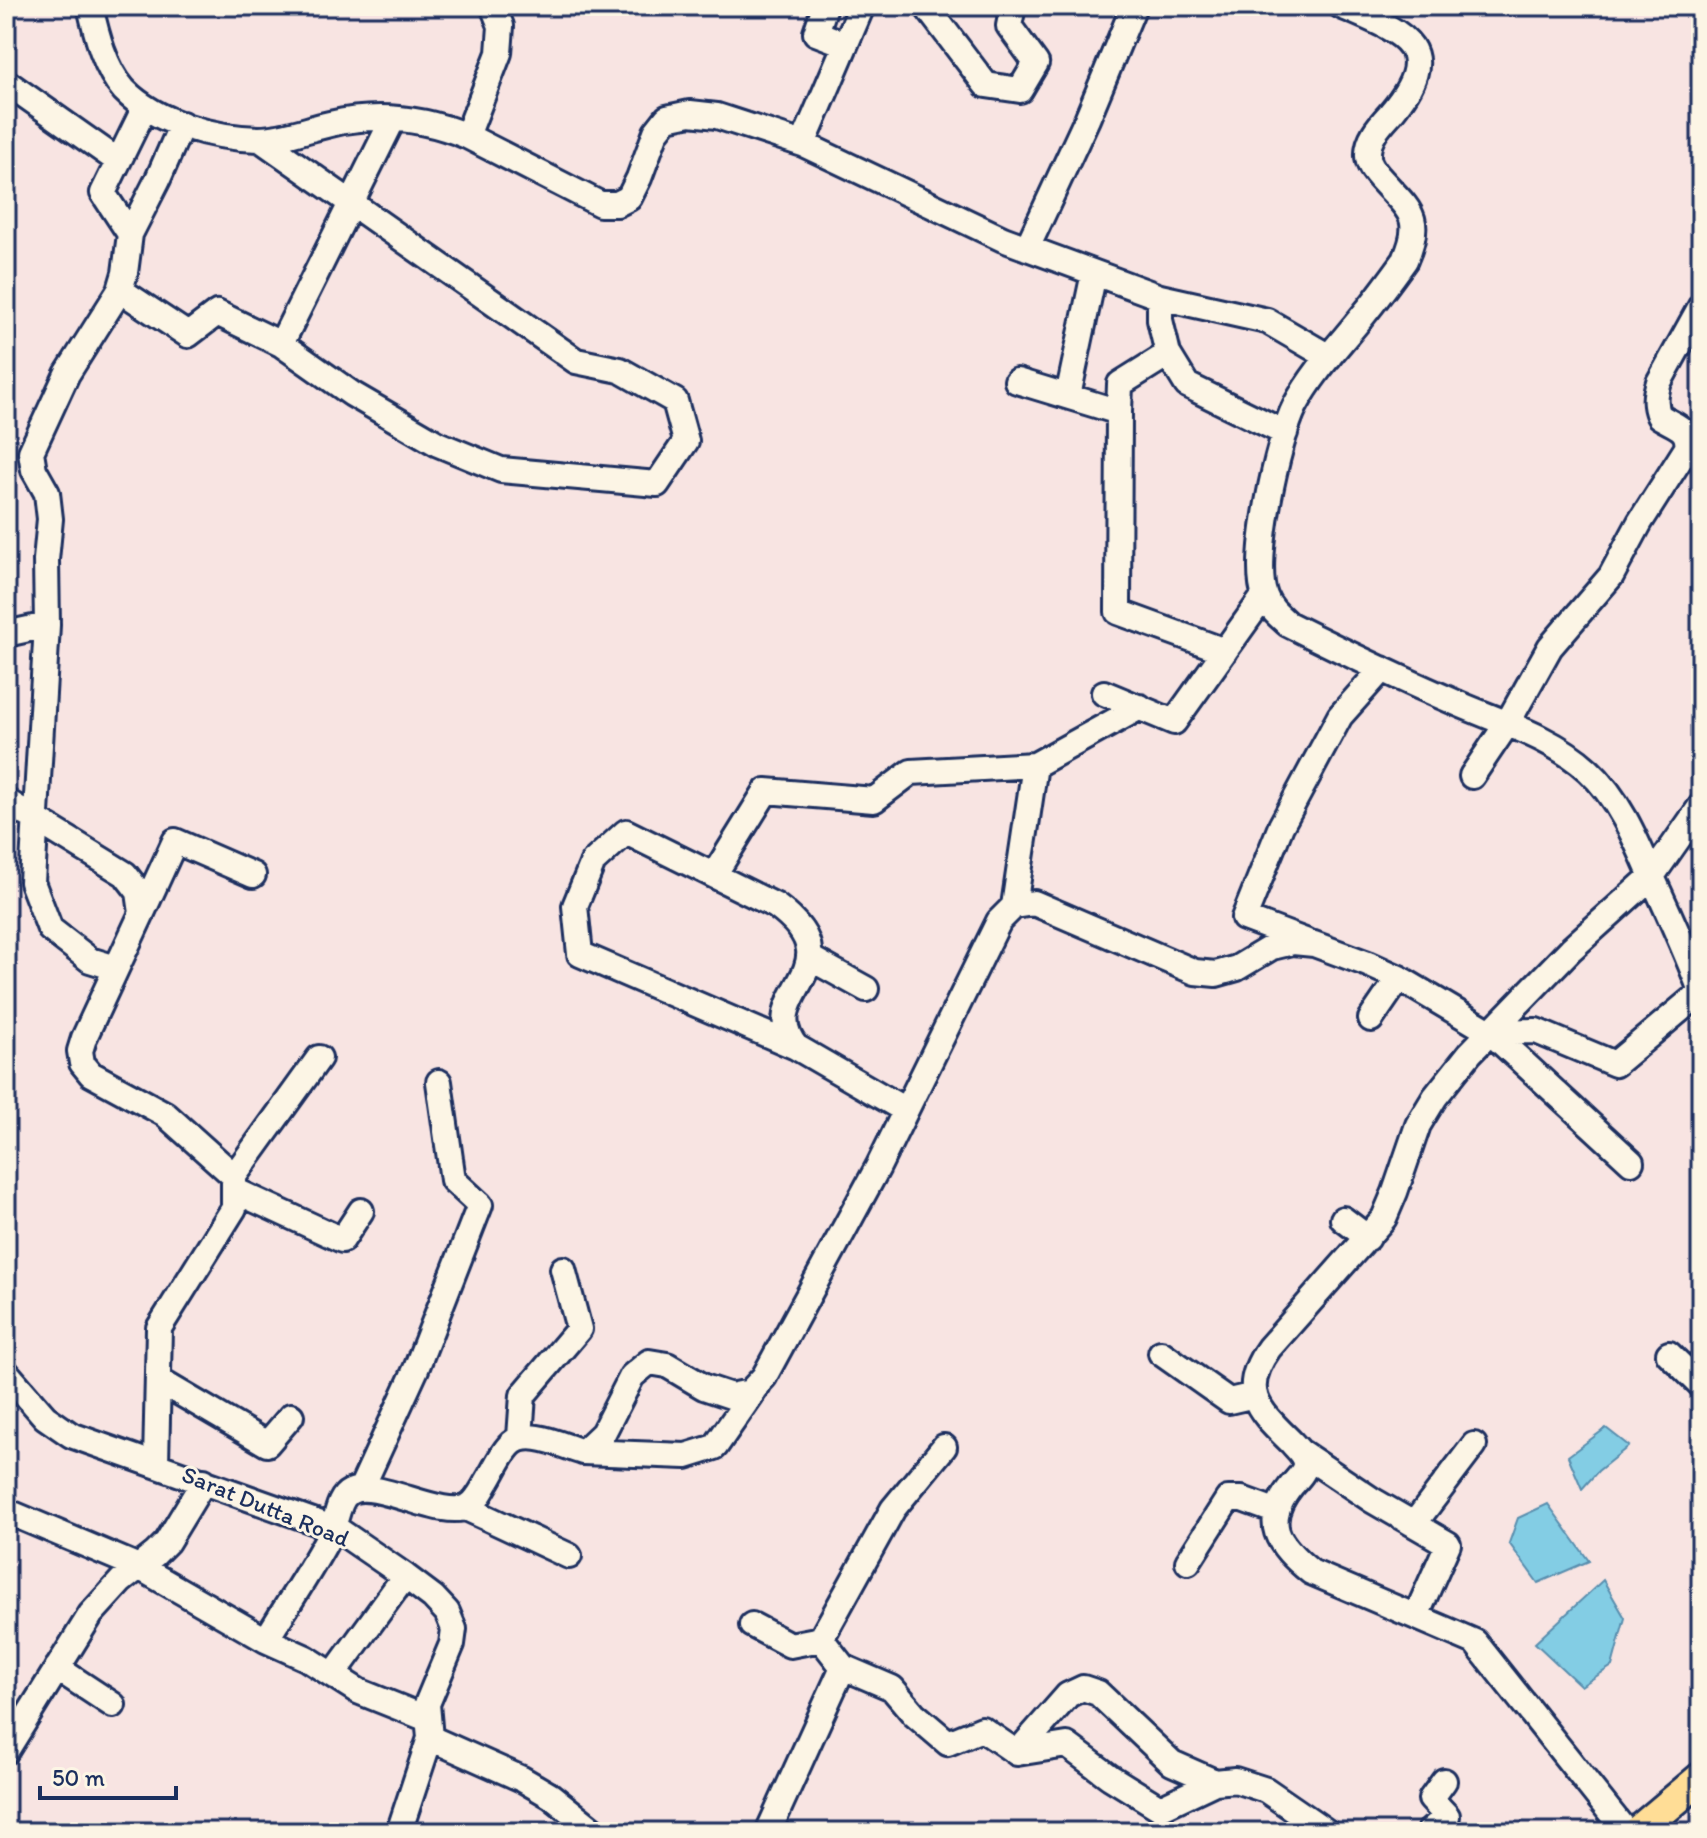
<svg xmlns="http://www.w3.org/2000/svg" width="1707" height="1838" font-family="Itim,sans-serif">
  <rect width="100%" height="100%" fill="#f8e4e2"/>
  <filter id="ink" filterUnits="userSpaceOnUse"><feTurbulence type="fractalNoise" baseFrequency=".0125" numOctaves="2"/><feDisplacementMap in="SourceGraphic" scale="16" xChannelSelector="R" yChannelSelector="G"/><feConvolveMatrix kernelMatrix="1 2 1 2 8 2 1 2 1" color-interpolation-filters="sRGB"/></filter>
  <g filter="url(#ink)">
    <path fill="#83cde4" stroke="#598eae" stroke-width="2" d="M1606,1428l23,18 -31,25 -16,18 -14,-33z
      M1548,1504l41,57 -51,22 -29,-40 9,-25z
      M1603,1580l22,38 -13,48 -31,20 -46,-43z"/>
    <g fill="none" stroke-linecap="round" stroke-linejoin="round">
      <defs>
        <path id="minor" d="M90,6c6,27 15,63 34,84 32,33 90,48 135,49 24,0 48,-10 71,-15 46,-11 93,-6 137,12l133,68h17l12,-6 10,-20 17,-46 11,-14 23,-5 27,3 86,28 200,95 157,58 107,24 62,36
          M825,6l-9,27 29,11
          M926,6l60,79 34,5 16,-27 -27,-37 4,-20
          M1341,6c61,26 106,41 49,108 -11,12 -23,25 -22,42 0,8 6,15 11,21 28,32 46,38 26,83 -13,18 -26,36 -40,53 -24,30 -52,59 -70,93 -17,33 -44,156 -30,190 4,12 14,20 23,28 56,28 113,55 171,80 44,19 93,33 129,66 31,28 49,72 65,109 17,37 34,74 48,112
          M6,82l112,79
          M467,136l32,-83 2,-27 -8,-20
          M260,139l316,222 44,9 55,31 11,40 -29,43 -156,-14 -63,-26 -86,-50 -71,-50
          M803,144l59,-138
          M130,234l-27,-41 42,-86
          M1027,248l60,-129 47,-113
          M120,290l68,45 29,-22 64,31 112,-225
          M1160,297v23l8,34 19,31 98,48
          M1017,381l102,31 -1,200 107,39
          M1068,396l26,-123
          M1119,412l1,-28 48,-30
          M6,634l41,-9
          M1104,693l70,29 90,-126
          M1472,776l35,-52 43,-77 61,-71 29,-54 47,-74c3,-21 -13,-22 -28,-32 -5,-12 -4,-21 0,-34l42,-76
          M6,801l119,73 14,18 3,21 -58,125 -4,13 2,12 9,11 74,40 69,62v32l-75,120 -3,135
          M714,875l52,-84 108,9 37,-28 124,-7
          M1014,906l21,-141 105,-58
          M142,913l33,-72 78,34
          M1305,941l-61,-23 37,-92 59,-110 42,-47
          M810,958l56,31
          M116,968l-26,-8 -40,-31 -18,-47 15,-257 -1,-65 4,-41 -3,-26 -13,-23 -3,-18 36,-78 53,-84 5,-17 5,-39 28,-55 24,-55
          M1371,1019l28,-41
          M1490,1032l46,-1 79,33 86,-72
          M796,1047l-216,-93 -5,-48 18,-44 33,-30 150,74c84,62 -23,87 20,141l109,63
          M234,1176l85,-118
          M236,1191l106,49 19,-29
          M1343,1219l25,19
          M1161,1353l68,48 26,-6
          M1669,1354l32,31
          M6,1372l39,45 26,18 267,95 67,46 28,21 14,15 7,17 -2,15 -25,60 3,34 -31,94
          M158,1380l109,64 24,-28
          M520,1437l3,-42 56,-66 -16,-60
          M583,1452l103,4 29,-9 43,-62
          M1302,1453l70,47 76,44 -32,72
          M361,1489l55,-120 64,-164 -27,-25 -14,-98
          M466,1508l103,48
          M6,1511l133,56 127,73 40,18 52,33 70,28
          M1414,1524l60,-79
          M1188,1562l40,-63h14l33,12
          M752,1625l38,20 31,-6 22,28 49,21 22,26 34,29 34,-14 35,24 50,-8 43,32 50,31 55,-26
          M821,1639l72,-130 51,-62
          M266,1640c22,-37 47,-72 66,-110 5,-11 6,-32 18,-38 25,-15 93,29 119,14 8,-5 13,-16 18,-24 7,-11 13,-26 22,-36 17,-20 54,0 74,6l20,-19 29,-57 17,-14 18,3 37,22 27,9 19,-4 14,-15 114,-210 121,-246 15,-15 20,-3 161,69 21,2 21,-6 35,-21 21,-5 21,2 54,20 31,14 91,54 141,130
          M57,1668l56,37
          M333,1675l72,-99
          M430,1738l92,41 29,17 45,36
          M6,1751l85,-137 30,-33 34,-27 12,-12 37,-61
          M1017,1753l51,-58 15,-7 15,5 74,70 43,19 20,-2 31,10 61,42
          M768,1832l75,-165
          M1429,1832l18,-16 -16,-17 13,-18
          M1626,1832l-151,-190 -164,-70c-34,-28 -50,-49 -19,-87 5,-6 13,-13 13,-21 0,-9 -8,-15 -13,-21 -32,-32 -55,-50 -23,-95l115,-130 11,-26 23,-67 17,-28 35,-44 101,-104 81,-73 49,-70"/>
        <path id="major" d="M1637,1832l64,-54"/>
      </defs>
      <use href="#minor" stroke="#1b2f5e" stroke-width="30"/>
      <use href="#major" stroke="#1b2f5e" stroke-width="36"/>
      <use href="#minor" stroke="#fcf5e5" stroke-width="24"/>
      <use href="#major" stroke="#ffdd96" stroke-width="30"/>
    </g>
  </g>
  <g text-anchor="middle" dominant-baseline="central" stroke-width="6" stroke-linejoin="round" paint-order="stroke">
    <g font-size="24" fill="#1b2f5e" stroke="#fcf5e5">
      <text transform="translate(266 1506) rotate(22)">Sarat Dutta Road</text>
    </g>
  </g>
  <rect width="1707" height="1838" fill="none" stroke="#fcf5e5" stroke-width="32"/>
  <rect x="16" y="16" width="1675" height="1806" fill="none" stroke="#1b2f5e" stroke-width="3" filter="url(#ink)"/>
  <path d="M40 1786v12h136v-12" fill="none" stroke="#1b2f5e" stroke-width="4"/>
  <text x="52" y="1786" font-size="24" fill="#1b2f5e" stroke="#fcf5e5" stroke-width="6" paint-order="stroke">50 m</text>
</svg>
